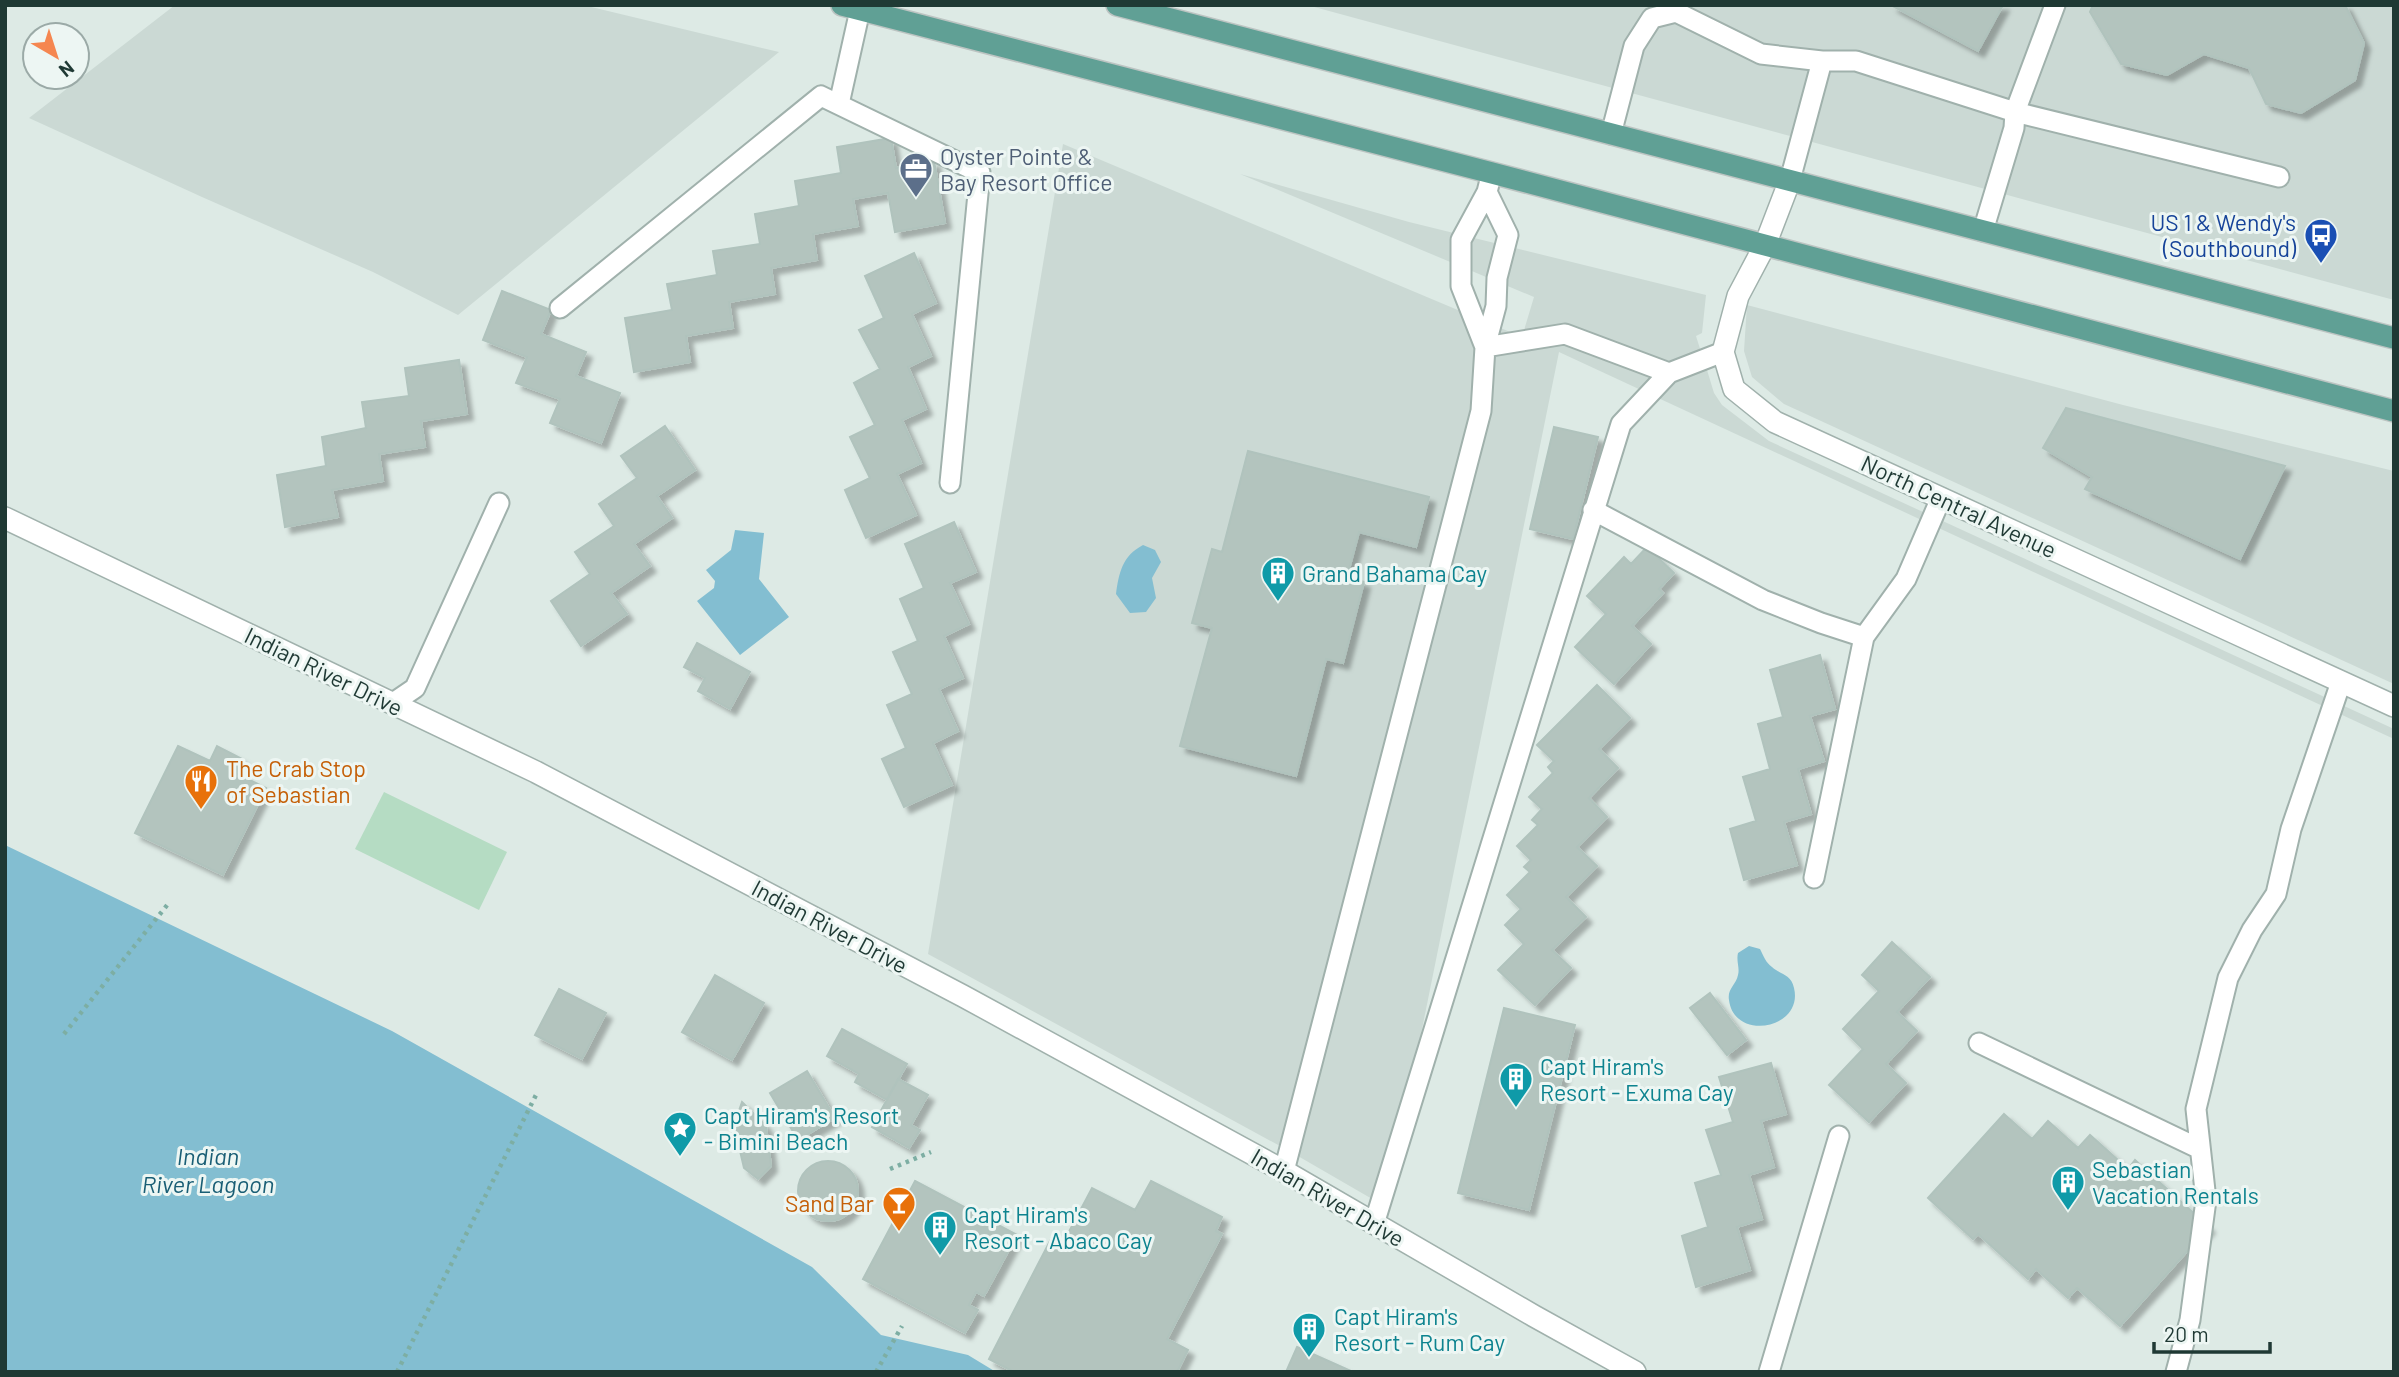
<svg xmlns="http://www.w3.org/2000/svg" width="2399" height="1377" font-family="Barlow,sans-serif">
  <defs>
    <filter id="shadow"><feDropShadow dx="6" dy="6" stdDeviation="2" flood-color="#0004"/></filter>
  </defs>
  <rect width="100%" height="100%" fill="#ddeae5"/>
  <path fill="#cbd9d4" d="M175,5h408l196,47 -321,263 -85,-43 -171,-75 -173,-79z
    M1307,5h1087v295z
    M1063,144l459,193 12,-40 -294,-123 169,48 297,73 -4,38 -6,3 5,16 -1,17 7,1 7,23 8,12 47,36 625,288v10l-835,-387 -173,855 -95,-55 -363,-198z
    M1747,305l376,100 271,66v213l-610,-280 -32,-27 -8,-26z"/>
  <path fill="#b5dcc3" d="M384,792l123,60 -28,58 -124,-61z"/>
  <path fill="#83bed1" d="M735,530l29,3 -5,46 30,38 -49,38 -43,-54 17,-13 1,-7 -9,-11 25,-20z
    M1143,545l12,5 6,12 -9,16 4,20 -10,14 -16,1 -14,-19c3,-21 6,-38 27,-49z
    M5,845l387,186 420,236 69,68 87,20 28,17h-991z
    M1749,946l11,3c3,6 6,14 12,18 9,8 19,7 22,21 10,41 -60,54 -65,12 -2,-11 7,-15 9,-25 2,-7 -2,-14 0,-22z"/>
  <path fill="#b3c4be" stroke="#b0c3bd" stroke-width="2" filter="url(#shadow)" d="M1891,5h112l-25,46z
    M2093,5h252l19,38 -9,37 -54,33 -35,-9 -17,-36 -45,-14 -37,21 -46,-11 -31,-52z
    M891,138l5,30 38,-7 11,62 -50,9 -7,-39 -35,6 5,27 -45,8 4,26 -46,8 4,26 -46,8 4,26 -47,8 4,26 -56,10 -9,-54 47,-8 -5,-26 50,-9 -4,-24 47,-7 -5,-30 44,-8 -4,-25 46,-8 -4,-26z
    M914,253l22,50 -24,11 19,42 -23,11 18,42 -24,11 19,43 -24,11 19,41 -50,23 -21,-48 25,-12 -20,-41 25,-12 -21,-42 26,-14 -21,-39 25,-12 -19,-42z
    M502,291l49,19 -10,24 45,18 -10,24 44,17 -19,50 -51,-20 10,-24 -44,-16 11,-26 -44,-17z
    M459,360l8,54 -46,7 4,26 -46,7 4,27 -51,9 6,27 -53,10 -8,-52 49,-9 -4,-29 44,-9 -4,-26 47,-6 -4,-28z
    M2066,408l219,58 -45,93 -155,-70 7,-12 -49,-29z
    M665,426l30,44 -38,26 15,22 -38,26 16,22 -39,27 16,21 -46,32 -30,-45 39,-27 -15,-22 39,-26 -15,-22 38,-26 -16,-22z
    M1554,427l44,10 -25,102 -43,-10z
    M1248,451l181,46 -13,50 -57,-15 -12,45 17,5 -21,81 -17,-4 -30,117 -116,-30 32,-118 -20,-5 20,-74 10,3z
    M954,522l22,50 -26,11 19,41 -25,12 19,42 -24,11 19,42 -25,12 19,42 -48,22 -22,-48 24,-11 -19,-43 25,-11 -19,-42 25,-11 -18,-42 24,-11 -19,-44z
    M1647,547l27,26 -15,16 4,4 -31,33 19,18 -37,40 -39,-37 31,-33 -19,-18 37,-39 7,7z
    M697,643l53,29 -20,37 -32,-18 7,-13 -21,-11z
    M1820,655l15,54 -25,7 14,45 -26,8 13,45 -27,8 13,43 -53,15 -14,-51 26,-8 -13,-44 27,-8 -12,-45 25,-7 -13,-47z
    M1597,685l33,33 -31,31 19,19 -29,30 18,19 -30,30 20,19 -31,31 20,20 -34,33 19,18 -36,37 -37,-35 26,-26 -19,-19 16,-16 -14,-14 23,-23 -6,-5 7,-7 -14,-14 21,-21 -6,-5 10,-11 -13,-12 24,-24 -5,-6 6,-6 -17,-16z
    M178,746l32,15 7,-15 25,13 -6,14 30,15 -43,87 -88,-42z
    M1892,942l38,35 -33,35 20,19 -31,33 20,19 -37,39 -40,-37 34,-36 -20,-20 36,-38 -17,-16z
    M715,975l49,28 -32,57 -50,-28z
    M559,989l47,24 -24,46 -47,-24z
    M1710,993l36,47 -19,15 -37,-47z
    M1504,1008l71,17 -46,185 -71,-17z
    M842,1029l65,35 -20,36 -32,-18 4,-8 -32,-18z
    M1771,1063l15,51 -25,7 13,46 -25,8 13,44 -25,8 13,43 -54,17 -14,-51 26,-9 -13,-44 26,-8 -15,-45 27,-8 -14,-45z
    M807,1071l28,47 -37,22 -28,-47z
    M898,1079l30,16 -17,30 9,5 -11,18 -37,-21z
    M742,1102l24,24 5,40 -13,13 -14,-11 -10,-43z
    M2004,1114l28,25 16,-18 30,27 12,-13 38,34 7,-9 74,67 -89,99 -43,-38 -9,10 -32,-29 -8,10 -50,-45 -5,5 -45,-41z
    M798 1191a30 30 0 1 1 60 0a30 30 0 1 1-60 0Z
    M915,1181l102,54 -33,61 -8,-4 -7,13 9,5 -13,23 -102,-54z
    M1151,1181l71,36 -6,14 6,3 -55,105 21,11 -11,22h-163l-25,-13 63,-122 11,6 29,-55 43,22z
    M1297,1347l56,25h-67z"/>
  <g fill="none" stroke-linecap="round" stroke-linejoin="round">
    <defs>
      <path id="service" d="M839,104l21,-94
        M1611,134l23,-88 18,-28 24,-6 85,42 61,7
        M1790,180l32,-119h34l159,51 40,-107
        M1983,231l31,-103 1,-16 264,65
        M560,308l261,-212 159,77 -30,310
        M1485,347l80,-13 104,39
        M1485,347l-24,-61v-46l26,-48 2,-8
        M1593,510l170,90 58,23 43,14
        M393,703l22,-15 84,-185
        M1814,878l50,-241 42,-58 35,-81
        M1979,1043l221,106
        M1284,1171l197,-760 4,-64 11,-41 1,-28 11,-43 -21,-43
        M1374,1224l247,-800 48,-51 54,-21
        M1769,1372l70,-236
        M2176,1372l14,-52 16,-120 -10,-91 32,-131 24,-48 24,-36 15,-65 50,-147"/>
      <path id="tertiary" d="M1790,180l-25,65 -27,51 -15,56 11,37 41,33 619,284
        M5,518l531,254 427,224 321,175 250,145 101,56"/>
      <path id="primary" d="M842,5l650,168 902,238
        M1117,5l1277,333"/>
    </defs>
    <use href="#service" stroke="#a0b1ac" stroke-width="23"/>
    <use href="#tertiary" stroke="#a0b1ac" stroke-width="24"/>
    <use href="#primary" stroke="#bcc4c2" stroke-width="24"/>
    <path stroke="#7daea3" stroke-width="4.5" stroke-dasharray="3.5 5" stroke-linecap="butt" d="M64,1034l104,-130
      M890,1169l41,-17
      M397,1372l140,-279
      M876,1372l26,-46"/>
    <use href="#service" stroke="#fff" stroke-width="19"/>
    <use href="#tertiary" stroke="#fff" stroke-width="21"/>
    <use href="#primary" stroke="#60a095" stroke-width="21"/>
  </g>
  <defs>
    <symbol id="office-pin" viewBox="-11 -11 22 30"><path d="M0 17L-7.5 6A9.5 9.5 0 1 1 7.5 6Z" fill="#5c6f8a" stroke="#edf6f3"/><path d="M-6-3h4V-5.5h4V-3h4V5H-6ZM-1-4.5V-3h2v-1.5ZM-6 0V1H6V0Z" fill="#fff"/></symbol>
    <symbol id="bus-pin" viewBox="-11 -11 22 30"><path d="M0 17L-7.5 6A9.5 9.5 0 1 1 7.5 6Z" fill="#1a4fb4" stroke="#edf6f3"/><path d="M-5-6H5V4H4V6H2V4H-2V6H-4V4H-5ZM-3.5-4V0h7V-4ZM-3.5 1.2v1.5H-2V1.2ZM2 1.2v1.5H3.5V1.2Z" fill="#fff"/></symbol>
    <symbol id="building-pin" viewBox="-11 -11 22 30"><path d="M0 17L-7.5 6A9.5 9.5 0 1 1 7.5 6Z" fill="#0f9aa8" stroke="#edf6f3"/><path d="M-4-6H4V6H1V3H-1V6H-4ZM-2.5-4.3h1.7v1.8h-1.7ZM.8-4.3h1.7v1.8H.8ZM-2.5-1h1.7V.8h-1.7ZM.8-1h1.7V.8H.8Z" fill="#fff"/></symbol>
    <symbol id="restaurant-pin" viewBox="-11 -11 22 30"><path d="M0 17L-7.5 6A9.5 9.5 0 1 1 7.5 6Z" fill="#e8710a" stroke="#edf6f3"/><path d="M-5-6h1v4h1v-4h1v4h1v-4h1v5L-1.5 .5V6h-2V.5L-5-1ZM5-6V6H3V1.5H1.5Q1.5-4 5-6Z" fill="#fff"/></symbol>
    <symbol id="sight-pin" viewBox="-11 -11 22 30"><path d="M0 17L-7.5 6A9.5 9.5 0 1 1 7.5 6Z" fill="#0f9aa8" stroke="#edf6f3"/><path d="M0-6L1.8-2.2L6-1.7L2.9 1.2L3.7 5.4L0 3.3L-3.7 5.4L-2.9 1.2L-6-1.7L-1.8-2.2Z" fill="#fff"/></symbol>
    <symbol id="bar-pin" viewBox="-11 -11 22 30"><path d="M0 17L-7.5 6A9.5 9.5 0 1 1 7.5 6Z" fill="#e8710a" stroke="#edf6f3"/><path d="M-6-5H6L.8 .8V4.5H3.5V6h-7V4.5H-.8V.8Z" fill="#fff"/></symbol>
  </defs>
  <g fill-rule="evenodd">
    <use href="#office-pin" x="897" y="150" width="38" height="52"/>
    <use href="#bus-pin" x="2302" y="216" width="38" height="52"/>
    <use href="#building-pin" x="1259" y="554" width="38" height="52"/>
    <use href="#restaurant-pin" x="182" y="762" width="38" height="52"/>
    <use href="#building-pin" x="1497" y="1060" width="38" height="52"/>
    <use href="#sight-pin" x="661" y="1109" width="38" height="52"/>
    <use href="#building-pin" x="2049" y="1163" width="38" height="52"/>
    <use href="#bar-pin" x="880" y="1184" width="38" height="52"/>
    <use href="#building-pin" x="921" y="1208" width="38" height="52"/>
    <use href="#building-pin" x="1290" y="1310" width="38" height="52"/>
  </g>
  <g text-anchor="middle" dominant-baseline="central" stroke-width="6" stroke-linejoin="round" paint-order="stroke">
    <g font-size="23" fill="#4e5e75" stroke="#edf6f3" text-anchor="start">
      <text x="940" y="156">Oyster Pointe &amp;<tspan x="940" dy="26">Bay Resort Office</tspan></text>
    </g>
    <g font-size="23" fill="#164399" stroke="#edf6f3" text-anchor="end">
      <text x="2296" y="222">US 1 &amp; Wendy's<tspan x="2296" dy="26">(Southbound)</tspan></text>
    </g>
    <g font-size="23" fill="#1f3934" stroke="#edf6f3">
      <text transform="translate(1959 506) rotate(25)">North Central Avenue</text>
      <text transform="translate(324 671) rotate(26)">Indian River Drive</text>
      <text transform="translate(830 926) rotate(28)">Indian River Drive</text>
      <text transform="translate(1328 1197) rotate(30)">Indian River Drive</text>
    </g>
    <g font-size="23" fill="#0d838f" stroke="#edf6f3" text-anchor="start">
      <text x="1302" y="573">Grand Bahama Cay</text>
      <text x="1540" y="1066">Capt Hiram's<tspan x="1540" dy="26">Resort - Exuma Cay</tspan></text>
      <text x="704" y="1115">Capt Hiram's Resort<tspan x="704" dy="26">- Bimini Beach</tspan></text>
      <text x="2092" y="1169">Sebastian<tspan x="2092" dy="26">Vacation Rentals</tspan></text>
      <text x="964" y="1214">Capt Hiram's<tspan x="964" dy="26">Resort - Abaco Cay</tspan></text>
      <text x="1334" y="1316">Capt Hiram's<tspan x="1334" dy="26">Resort - Rum Cay</tspan></text>
    </g>
    <g font-size="23" fill="#c56008" stroke="#edf6f3" text-anchor="start">
      <text x="226" y="768">The Crab Stop<tspan x="226" dy="26">of Sebastian</tspan></text>
      <text x="874" y="1203" text-anchor="end">Sand Bar</text>
    </g>
    <g font-size="24" font-style="italic" fill="#195e75" stroke="#edf6f3">
      <text x="208" y="1155">Indian<tspan x="208" dy="28">River Lagoon</tspan></text>
    </g>
  </g>
  <rect width="2399" height="1377" fill="none" stroke="#1f3934" stroke-width="14"/>
  <g transform="translate(56 56) rotate(141)"><circle r="33" fill="#edf6f3" stroke="#9baaa7" stroke-width="2"/>
  <path d="M0-5L12 26L0 18L-12 26Z" fill="#f58650"/>
  <text y="-10" font-size="19" font-weight="bold" text-anchor="middle" fill="#1f3934">N</text>
  </g>
  <path d="M2154 1342v10h116v-10" fill="none" stroke="#1f3934" stroke-width="3.5"/>
  <text x="2164" y="1342" font-size="21" fill="#1f3934" stroke="#edf6f3" stroke-width="5" paint-order="stroke">20 m</text>
</svg>
